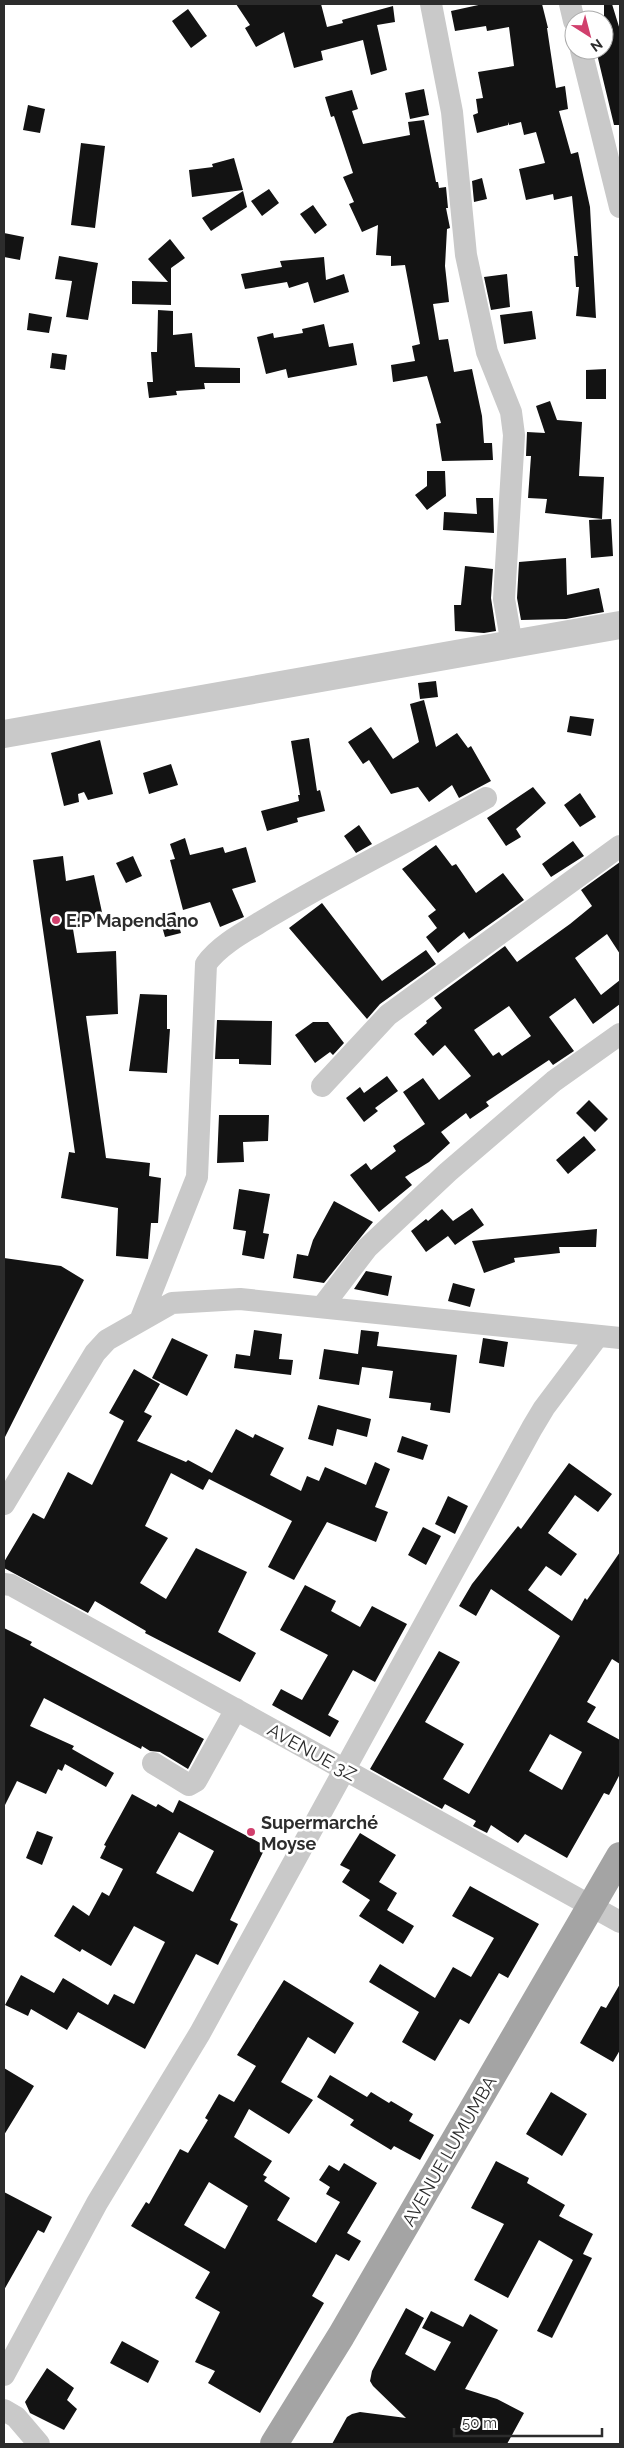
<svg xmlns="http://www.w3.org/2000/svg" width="624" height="2448" font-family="Raleway,sans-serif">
  <rect width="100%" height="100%" fill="#fff"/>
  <path fill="#131313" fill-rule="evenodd" d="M236,4h85l6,23 16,-4 -1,-3 51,-14 2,16 -18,3 10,45 -16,5 -8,-35 -42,11 2,9 -29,8 -10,-36 -28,15 -11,-19 5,-3z
    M483,4h59l6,24h-1l9,60 9,-2 3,23 -9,2 12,43 7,-2 12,55 6,111 -20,-2 3,-29h-3l-2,-31h4l-6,-60 -18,4 -1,-6 -27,6 -7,-31 26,-6 -9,-31 -12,3 -3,-13 -12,3v-3l-1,3 -31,8 -4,-18 5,-2 -2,-14 7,-1 -5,-26 36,-6 -5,-39 -22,4 -1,-5 -31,5 -4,-20z
    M604,4h8l8,26v95h-6l-18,-75h8z
    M188,9l19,27 -16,12 -19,-27z
    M424,89l5,26 -19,4 -5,-26z
    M352,90l6,19 -6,2 11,33 47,-9 -2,-13 16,-2 12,62h2l1,6 7,-1 2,21h-2l4,20 -3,1 -2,37 4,36 -16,2 6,36 9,-1 6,33 18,-3 10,47 2,27h8l1,17 -51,1 -6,-37 5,-1 -14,-47 -34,6 -2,-17 24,-4 -3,-15 8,-2 -15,-79 -14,1v-10l-15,-1 2,-30 -16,7 -13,-28 5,-2 -11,-25 10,-4 -19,-57 -3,1 -6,-20z
    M28,105l17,4 -5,24 -17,-3z
    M81,143l24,3 -10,82 -24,-3z
    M234,158l9,32 -51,7 -3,-27 24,-3 -1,-3z
    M482,178l5,21 -13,3 -2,-21z
    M269,189l10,14 -17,13 -11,-15z
    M243,191l4,16 -36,24 -9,-13z
    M313,205l14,20 -12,9 -15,-20z
    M4,233l20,4 -4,23 -16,-3z
    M170,239l15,19 -14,10v37l-39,-1v-23l36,1 -20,-23z
    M59,256l39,7 -10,57 -22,-3 6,-36 -17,-2z
    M324,257l2,23 18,-6 5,18 -35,11 -6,-21 -19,6 -2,-6 -42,7 -4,-15 41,-7 -2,-6z
    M507,274l3,33 -19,3 -7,-33z
    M158,310l15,1v24l19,-2 3,34 45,1v15h-36l1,6 -29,2 1,4 -28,3 -2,-16h6l-2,-30h6z
    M532,311l4,28 -32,5 -4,-29z
    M29,313l23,4 -3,16 -22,-3z
    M324,324l5,23 24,-4 4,22 -69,13 -2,-9 -20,5 -9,-37 16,-4 1,5 29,-5 -1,-4z
    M52,353l15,2 -2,15 -15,-2z
    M606,369v30h-20v-29z
    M550,401l7,19 25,2 -3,54 25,1 -2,42 -57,-6 2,-14 -19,-1 3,-42h-5l1,-24 18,1 -9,-27z
    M427,471h18l1,25 -19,14 -12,-15 12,-9z
    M476,498h17l1,35 -51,-3 1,-18 33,2z
    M611,519l2,37 -22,2 -2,-38z
    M566,558l1,37 32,-7 5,24 -38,7 -45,1 -4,-22 2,-36z
    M465,566l28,3 -2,29 5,33 -12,2 -29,-2 -1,-26h7z
    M436,681l2,16 -18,2 -2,-16z
    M424,700l12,47 21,-14 11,15 3,-2 20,35 -32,17 -7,-13 -23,17 -11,-15 -27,7 -22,-34 -6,4 -15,-22 23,-15 22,32 26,-17 -9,-38z
    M570,716l24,3 -3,17 -24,-4z
    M309,738l8,53 3,-1 5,21 -28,7 1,4 -31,9 -6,-20 38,-10 -1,-6h2l-9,-54z
    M100,740l13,54 -25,6 -4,-8 -6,2 1,8 -15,4 -13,-53z
    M171,764l7,21 -29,9 -6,-21z
    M533,787l13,16 -30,26 5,8 -15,9 -19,-28z
    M580,793l16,24 -16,10 -16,-22z
    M359,825l13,19 -16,9 -12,-17z
    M185,838l5,17 33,-8 2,6 21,-6 10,35 -24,7 12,28 -24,10 -10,-25 -27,8 -13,-50 5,-1 -5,-15z
    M573,841l11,15 -33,21 -9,-13z
    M436,845l16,21 4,-2 20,29 27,-20 21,27 -55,39 -5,-7 -26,21 -12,-16 11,-9 -9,-12 8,-6 -34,-41z
    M63,856l3,25 28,-6 9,42 -31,6 5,30 39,-2 2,63 -32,2 20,142 44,5 -1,13 12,2 -3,45h-7l-3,36 -32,-3 2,-48 -57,-10 8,-46 6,1 -42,-293z
    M133,856l9,20 -16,7 -10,-20z
    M620,862v92l-13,-20 -32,24 26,37 19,-15v24l-27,20 -18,-26 -26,19 25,34 -21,14 -4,-5 -63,42 3,4 -19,13 -4,-6 -25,19 9,11 -21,19 -24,15 7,8 -33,27 -29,-37 16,-12 5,7 25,-19 -3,-5 32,-22 -22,-32 20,-14 16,22 32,-24 -26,-31 -12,11 -19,-22 13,-11 -1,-2 16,-13 -8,-10 71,-52 12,16 53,-38 22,-18 -11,-16zM509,1006l22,30 -29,20 -3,-4 -6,4 -19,-26z
    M322,903l60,78 44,-31 10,14 -56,40 -13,15 -78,-91z
    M175,912l6,21 -16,4 -6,-21z
    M140,994l27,1v34h3l-3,44 -38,-2z
    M217,1020l55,1 -1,44 -32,-1v-5h-24z
    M313,1022h15l16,21 -11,12 -3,-3 -15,11 -20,-28z
    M387,1076l11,15 -23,17 3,3 -14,11 -18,-24 14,-11 4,6z
    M589,1100l19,19 -13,13 -19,-19z
    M219,1115h50l-1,26 -25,1 1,20 -27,1z
    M584,1136l12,14 -28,24 -12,-14z
    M239,1189l31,5 -7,39 6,1 -5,25 -22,-4 4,-24 -13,-2z
    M334,1201l39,21 -49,61 -31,-5 4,-24 11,2 5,-16z
    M472,1208l12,17 -29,20 -7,-9 -22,16 -15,-21 15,-12 2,2 14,-12 11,12z
    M597,1229l-1,18h-37l1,6 -46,5 1,4 -31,11 -12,-32z
    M4,1258l57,8 23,14 -80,159z
    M366,1271l26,5 -4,20 -34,-7z
    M453,1283l22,6 -5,18 -22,-6z
    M254,1330l28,4 -3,25 14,1 -2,15 -57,-7 2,-14 14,2z
    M361,1330l18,2 -2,14 80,9 -7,58 -20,-3 1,-7 -42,-5 4,-27 -31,-4 -3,18 -40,-6 5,-30 34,5z
    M172,1338l36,17 -21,41 -35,-18z
    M483,1338l25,4 -4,25 -25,-4z
    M134,1369l26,15 -16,28 8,4 -15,25 49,21 2,-2 24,13 24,-44 17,9 2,-4 29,14 -14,27 31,16 6,-15 12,5 6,-14 41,18 9,-23 15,7 -15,38 13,5 -12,30 -49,-20 -33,58 -26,-13 24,-46 -83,-42 -6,11 -32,-17 -26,53 23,12 -28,45 26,16 30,-51 51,24 -29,60 38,21 -16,29 -95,-49 1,-2 -51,-30 -7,12 -84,-45v-6l29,-49 11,6 24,-47 24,13 32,-64 -15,-8z
    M318,1405l53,14 -4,18 -30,-8 -4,17 -25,-7z
    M402,1436l26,9 -5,15 -26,-8z
    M569,1463l43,31 -14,18 -23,-17 -27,38 29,21 -16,22 -15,-10 -18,24 44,31 13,-23 2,2 33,-48v112l-8,-5 -25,43 9,5 -9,15 33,18v34l-11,21 -5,-2 -37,65 -42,-24 -7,9 -27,-18 -4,8 -14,-7 3,-5 -31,-17 -3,5 -72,-40 69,-118 21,11 -35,60 39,22 -21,35 26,15 91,-158 -69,-47 -15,27 -17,-10 13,-22 46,-58 3,3zM550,1734l32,18 -20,38 -33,-19z
    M448,1496l20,10 -13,28 -20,-10z
    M423,1527l18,9 -15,29 -18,-10z
    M305,1585l31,16 -5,10 29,16 12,-21 35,18 -32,58 -22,-12 -25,45 11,6 -9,16 -58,-32 9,-16 21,11 26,-45 -48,-25z
    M4,1628l28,14 -2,3 174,94 -16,30 -28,-17 -10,-1 -8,-5 -1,3 -97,-51 -14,28 44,20 -2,3 42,24 -8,14 -41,-23 -3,7 -4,-2 -12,25 -29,-13 -13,26z
    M132,1794l24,13 2,-3 15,9 6,-13 87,46 -36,74 8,4 -20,41 -22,-11 -51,95 -67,-37 -11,18 -36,-21 -3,7 -23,-11 16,-30 33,18 9,-15 45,27 6,-11 20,10 31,-62 -31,-16 -23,40 -29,-17 -2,3 -26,-16 19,-31 16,11 13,-24 7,4 14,-27 -23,-11 6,-12 -2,-1zM179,1832l35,19 -21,41 -37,-19z
    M37,1831l16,6 -11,28 -16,-7z
    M360,1833l36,22 -17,27 18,11 -10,17 27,16 -11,18 -44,-28 11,-16 -28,-18 8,-12 -10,-5z
    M470,1886l69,38 -31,54 -9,-5 -30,51 -9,-5 -25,42 -33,-19 17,-30 -50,-30 11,-18 55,34 18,-31 18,10 23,-39 -42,-22z
    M284,1980l70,43 -19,31 -27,-17 -27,45 32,18 -24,34 -40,-25 -15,28 38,24 -9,14 4,2 -3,4 26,17 -13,22 39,23 24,-41 -14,-8 4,-7 -11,-7 10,-15 10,6 5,-8 33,20 -30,50 14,8 -12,20 -13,-7 -24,42 12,7 -64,110 -52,-30 7,-12 -20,-9 25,-50 -25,-14 15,-26 -79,-46 15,-24 3,2 31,-55 8,4 20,-33 -3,-2 14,-24 15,8 22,-36 -19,-11zM209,2182l39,24 -23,43 -41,-24z
    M620,1984v66l-7,12 -33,-19 21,-37 5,2z
    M4,2068l30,18 -30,49z
    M330,2075l37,22 4,-5 18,11 2,-2 22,13 -4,7 25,14 -14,25 -26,-14 -3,4 -41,-25 4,-5 -37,-23z
    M551,2092l36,22 -25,42 -36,-22z
    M496,2161l33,17 -2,5 38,22 -6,11 34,18 -10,20 9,4 -40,80 -15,-7 36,-71 -34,-20 -31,58 -34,-18 30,-56 -33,-16z
    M4,2192l48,25 -8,16 -6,-3 -34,60z
    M406,2308l18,10 -19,36 30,17 16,-29 -29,-14 9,-17 32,16 7,-13 28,16 -33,59 32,10 27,14 -17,31h-175l15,-27 5,-3 8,-2 46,6 -33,-32 -3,-5 2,-10z
    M122,2341l37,20 -11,22 -38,-20z
    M47,2368l27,20 -7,12 10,9 -13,21 -34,-17 -5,-11z"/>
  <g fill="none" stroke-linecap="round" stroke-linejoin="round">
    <path stroke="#c9c9c9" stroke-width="22" d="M431,4l21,108 14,143 21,97 24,60 3,23 -10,164 8,46
      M570,4l4,17
      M581,50l39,157
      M322,1086l66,-71 232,-169
      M322,1307l45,-59 81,-76 106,-91 66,-47
      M140,1321l57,-144 9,-213c14,-20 42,-34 63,-47 71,-43 145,-78 217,-119
      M4,1504l91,-151 12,-13 65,-37 68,-4 380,39
      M4,1584l7,1 609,337
      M153,1763l36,22 7,-4 40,-72
      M4,2375l93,-172 103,-170 332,-605 12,-20 54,-72
      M4,2410l12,7 23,27"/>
    <path stroke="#c9c9c9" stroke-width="28" d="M4,734l616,-109"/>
    <path stroke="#a4a4a4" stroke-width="28" d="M274,2444l67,-108 279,-480"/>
  </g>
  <g fill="#d1406d" stroke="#fff" stroke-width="2">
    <circle cx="56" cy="920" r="5"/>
    <circle cx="251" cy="1832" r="5"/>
  </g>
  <g text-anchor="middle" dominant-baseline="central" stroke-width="5" stroke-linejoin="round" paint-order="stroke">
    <g font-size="18" font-weight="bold" fill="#2c2c2c" stroke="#fff" text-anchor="start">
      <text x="66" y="920">E.P Mapendano</text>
      <text x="261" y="1822">Supermarché<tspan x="261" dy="21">Moyse</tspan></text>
    </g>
    <g font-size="18" fill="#2c2c2c" stroke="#fff">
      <text transform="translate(312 1752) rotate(29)">AVENUE 3Z</text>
      <text transform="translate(449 2151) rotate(-60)">AVENUE LUMUMBA</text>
    </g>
  </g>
  <rect width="624" height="2448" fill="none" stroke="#2c2c2c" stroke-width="10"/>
  <g transform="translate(589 35) rotate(144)"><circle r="24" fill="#ffffff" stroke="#ababab"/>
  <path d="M0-4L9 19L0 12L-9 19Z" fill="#d1406d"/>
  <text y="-8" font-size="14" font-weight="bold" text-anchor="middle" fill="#2c2c2c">N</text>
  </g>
  <path d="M454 2428v8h148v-8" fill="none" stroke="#2c2c2c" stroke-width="2.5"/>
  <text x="462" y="2428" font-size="15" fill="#2c2c2c" stroke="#ffffff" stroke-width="4" paint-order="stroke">50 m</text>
</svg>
